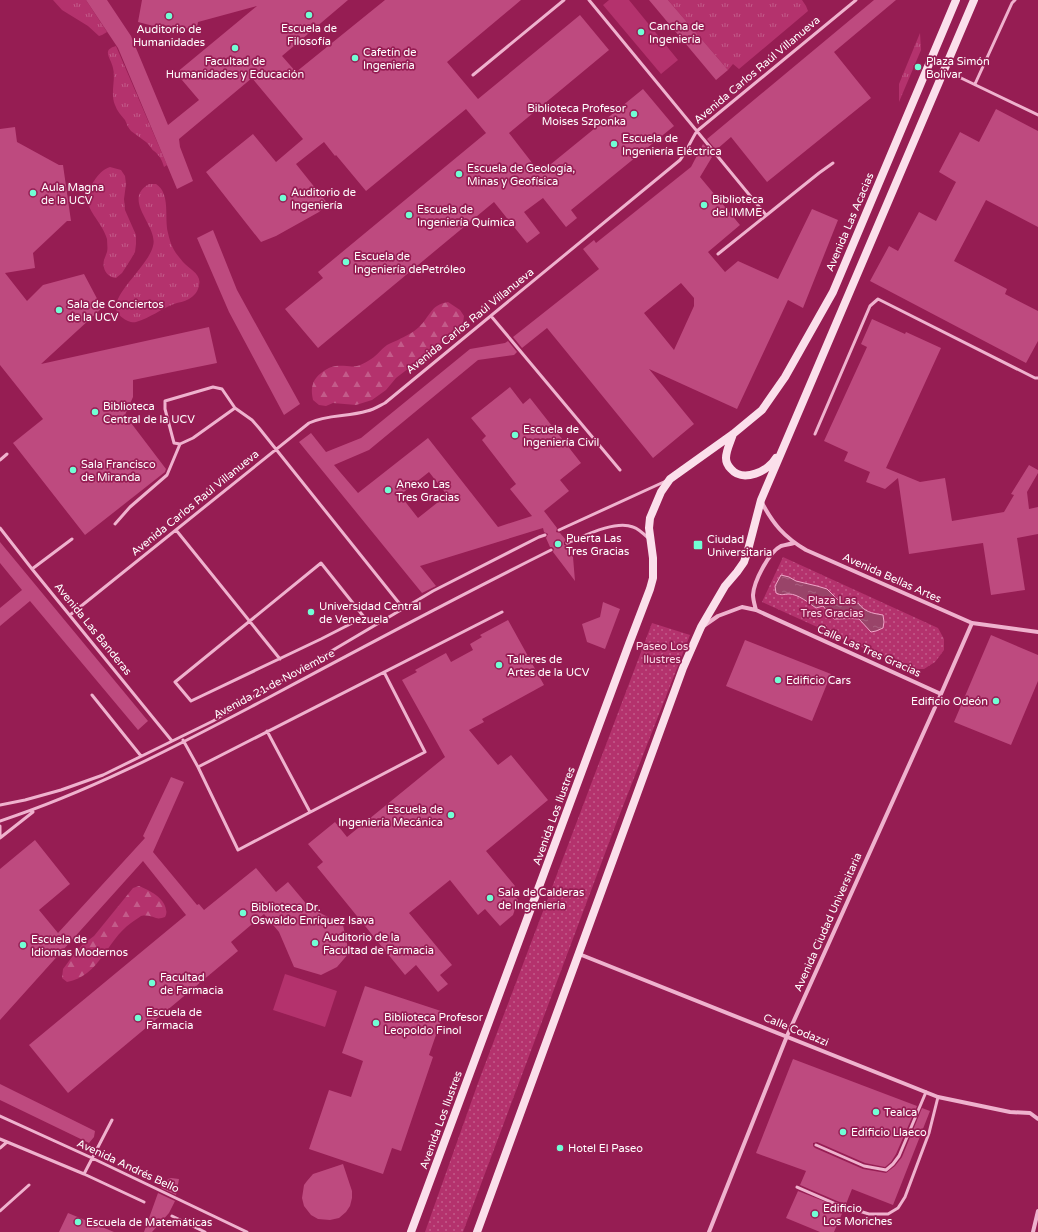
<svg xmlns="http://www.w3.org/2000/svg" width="1038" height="1232" font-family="'Varela Round',sans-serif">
  <defs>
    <pattern id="grass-tufts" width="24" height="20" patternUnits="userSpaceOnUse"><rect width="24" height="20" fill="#b4326d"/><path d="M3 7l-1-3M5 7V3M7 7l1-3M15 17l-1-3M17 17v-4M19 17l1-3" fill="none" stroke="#c35b8a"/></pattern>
    <pattern id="forest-firs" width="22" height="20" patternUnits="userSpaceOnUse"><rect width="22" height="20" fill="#b4326d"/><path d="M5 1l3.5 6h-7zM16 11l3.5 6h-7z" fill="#c35b8a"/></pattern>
    <pattern id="park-dots" width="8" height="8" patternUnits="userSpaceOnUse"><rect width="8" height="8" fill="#b4326d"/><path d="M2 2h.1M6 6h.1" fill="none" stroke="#c35b8a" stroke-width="1.8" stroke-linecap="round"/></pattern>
    <pattern id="water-ripples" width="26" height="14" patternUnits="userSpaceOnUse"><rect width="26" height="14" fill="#994469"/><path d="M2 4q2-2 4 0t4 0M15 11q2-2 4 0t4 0" fill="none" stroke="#a86080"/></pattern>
  </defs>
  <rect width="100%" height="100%" fill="#961d53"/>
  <path fill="url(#grass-tufts)" d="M53,0h33l21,32 -5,3 -3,1 -11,-10 -26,-16z
    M668,0h134l4,6 2,5 -69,58 -6,-5 -5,6z
    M920,33l1,17 -22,52v-18z
    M116,46l51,119 -3,2c-2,-7 -4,-11 -10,-16 -3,-2 -4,-6 -8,-9 -5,-4 -10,-7 -15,-11 -3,-3 -4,-7 -6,-11 -4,-5 -8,-9 -10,-15 -5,-12 1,-25 -2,-37 -2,-10 -12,-18 3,-22z
    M110,167l11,3 4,6 1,8 -2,15 1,11 11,25v9l-1,8 -4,7 -9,14 -6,5c-9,-1 -14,-9 -12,-18 1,-3 2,-5 3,-8 1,-4 0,-9 0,-13 -6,-22 -31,-33 -13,-58 4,-6 9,-12 16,-14z
    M149,184h7c15,10 8,33 12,49 1,5 3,12 6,17 2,4 6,8 9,12 6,7 19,12 16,23 -1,7 -5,11 -10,14 -5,3 -10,3 -15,5 -13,5 -24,14 -38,18 -7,2 -20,-7 -20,-14 -1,-17 32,-42 37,-62 6,-20 -32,-46 -4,-62z"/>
  <path fill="url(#forest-firs)" d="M448,302l12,8 4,6 -1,7 -11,12 -56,43 -10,12 -14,10 -16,5 -23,-2 -7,3 -7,-1 -6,-5c-1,-5 -2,-11 0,-16 2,-8 14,-17 23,-18 15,-1 17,4 32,-5 8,-4 12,-11 19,-16 3,-2 7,-3 11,-5 7,-4 15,-7 21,-13 11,-10 11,-22 29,-25z
    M139,886c10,4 26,12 27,24 1,2 0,5 -1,7 -3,1 -6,2 -9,1 -5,-2 -9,-3 -15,-2 -3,2 -7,5 -10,7 -25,18 -31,53 -64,59l-5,-4 1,-9 9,-12 10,-12 12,-9 39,-48z"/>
  <path fill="url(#park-dots)" d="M783,557l155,71 6,11v11l-9,12 -11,7h-14l-148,-67z
    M652,623l38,12 -74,189 -153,408h-38l53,-149z"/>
  <path fill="#b4326d" d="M609,0h20l49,60 -17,14 -58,-69z
    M285,974l52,17 -12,36 -52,-17z"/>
  <path fill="url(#water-ripples)" stroke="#f1a5c9" d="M781,575l8,2 7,4 21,5 10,3 15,15 16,-1c7,9 13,10 25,12l1,7 -1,6 -7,3 -5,1 -12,-13c-9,-1 -17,0 -25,0l-11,-13 -7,2c-7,-5 -18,-14 -27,-14 -6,0 -7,2 -13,-1l-1,-7z"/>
  <path fill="#be4a7f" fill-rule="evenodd" d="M86,0h21l24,36 37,89 31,-25 -23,-27 81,-67 -59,16 -1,6 -32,1 -27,-7 4,-22h206l-66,56 14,16 89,-72h136l-74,62 31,37 102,-84 29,35 -100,83 31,40 103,-84 31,37 -103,84 6,8 -11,9 -23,-29 -19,14 16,21 -13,10 -33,-41 -176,146 -33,-39 38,-31 -5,-6 168,-139 -20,-24 -100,82 -30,-36 -1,1 -11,-14 -28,22 32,40 -9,8 -43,24 -15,6 -55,-70 47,-38 23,28 27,-23 -51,-61 -73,61 1,8 13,34 -16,8 -59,-141z
    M649,0h19l60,70 -12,10z
    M874,0h22l-62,52 37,46 -104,84 -36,-45 -15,13 -9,-11z
    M996,109l42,22v96l-52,-27 -32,61 53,28 -2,5 33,17v30l-12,22 -156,-82 19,-35 9,5 21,-39 17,9 20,-39 -17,-10 21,-40 19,10z
    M15,127l2,15 42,23h4l8,56h-4l-34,32 2,15 -30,5 22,28 16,-16 41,-11 18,34 -61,56 168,-37 8,36 -84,17v17l-8,18 41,54 -1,3 -80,63 -72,-92 30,-24 -43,-54v-236z
    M703,144l9,10 -1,1 1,2 -12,20 40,48 -32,27 17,20 13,-11 40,18 34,-70 26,11 -35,88 -15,-8 -51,109 -88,-40 45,55 -41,34 -106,-130 -25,20 -9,-11 86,-68 -16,-20 11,-9 2,3 95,-76zM681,283l13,15v8l-20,44 -30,-37z
    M213,230l24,60 63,114 -16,11 -55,-103 -32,-74z
    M872,319l33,15 1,-2 35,16 -55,120 34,14 25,-4 7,43 52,-9 10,-17 -3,-1 18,-29 9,5v3l-11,19 2,17 9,-2v27l-21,4 8,52 -34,5 -8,-52 -74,11 -11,-76 -13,11 -19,-7 4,-10 -26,-11 4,-9 -24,-11 43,-94 -6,-3z
    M508,341l9,11 -3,3 -36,5 -109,90 -35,15 24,28 70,-55 70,89 34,-11 -22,-27 6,-5 -34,-44 4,-4 -15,-18 39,-31 13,17 7,-6 51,65 -21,17 9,11 -25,20 13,17 -1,4 4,1 6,7 -2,2v3l4,1 5,11 2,24 -22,-29 1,-3 -2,-2h-2l-4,-9 2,-4 -4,-2 -1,-4 -123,38 16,20 -14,7 -123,-151 12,-9 15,19 35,-14 109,-89 35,-6zM429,472l18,23 -29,23 -18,-23z
    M0,542l148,179 -10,9 -108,-129 -30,25v-18l22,-18 -22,-27z
    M603,602l17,7 -15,40 -18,-7 -5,-18 18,-7z
    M508,620l36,65 -62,34 2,3 -15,8 29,35 13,-10 37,45 -62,51 29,35 -5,4 8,10 -5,15 -13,11 -15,-17 -7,6 -28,-35 -41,33 43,52 -12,10 8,9 -10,8 -22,-27 -11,10 -88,-108 6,-5 -15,-18 27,-22 12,15 98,-80 -43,-77 15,-8 -2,-2 31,-17 5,9 22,-12 -3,-6 12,-7 -2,-2z
    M991,635l47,20v26l-27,64 -57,-23z
    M745,640l86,34 -19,47 -86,-35z
    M171,777l13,5 -31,70 44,53 2,-1 5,6 52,-42 20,24 12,-10 21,25 34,18 6,28 -12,14 -16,8 -27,-8 -15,-35 -15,-18 -33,28 7,9 -170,142 -39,-48 157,-130 -43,-54 -143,159v-151l35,-29 35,44 -31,26 19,23 87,-95 -2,-2z
    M365,986l79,26 -15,43 4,2 -32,94 -9,-3 -9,26 -74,-25 20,-59 22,7 12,-36 -21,-8z
    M793,1059l124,47 -21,48 -5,8 -6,5 -20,-4 -48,-21 -4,1v3l2,2 48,21 23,4 9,-7 7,-9 20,-49 8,3 -37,94 -41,-16 -6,15 -9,-3 -37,-16 6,-14 -50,-18z
    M0,1084l95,47 -1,6 -5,6 -89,-43z
    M343,1164l9,27v7l-2,8 -4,6 -7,6 -9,2 -12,-1 -7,-4 -7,-9 -2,-8 2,-13 3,-4 6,-7z
    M171,1178l8,1 -3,16 -15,-7 7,-9z
    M798,1191l46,18 -10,23h-14l-34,-14z
    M158,1193l17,8 -6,12 -17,19h-8z
    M68,1213l46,19h-55z"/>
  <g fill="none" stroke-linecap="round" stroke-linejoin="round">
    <path stroke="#efb2ce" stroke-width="3" d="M589,0l177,215
      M473,75l91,-75
      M961,78l77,37
      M975,84l37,-81 3,-3
      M718,254l101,-81 14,-10
      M491,316l129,154
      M235,408l-42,30 -13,6 -6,-1 -9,-34v-8l48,-14 9,2 13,19 17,12 7,8 144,180
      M815,434l55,-128 8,-7 157,79h3
      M0,460l7,-6
      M115,524l15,-17 37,-32 13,-31
      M0,528l32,41 140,172
      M176,530l104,129
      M559,530l107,-49
      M567,543c17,-7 48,-23 66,-16 6,2 11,7 15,11
      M321,563l43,54 -43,22 -130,62 -16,-19z
      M32,569l40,-30
      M70,615l239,-192c18,-9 39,-6 58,-12 6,-1 12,-5 18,-8l295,-243c7,-9 11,-20 17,-29l159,-131
      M92,695l49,61
      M267,731l43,81
      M183,740l15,27 304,-155
      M198,767l40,83 187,-98 -41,-80
      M0,805l25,-5 36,-10 42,-15 51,-25 59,-29 220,-130 106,-54 6,-2
      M0,821c92,-30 178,-76 264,-121 95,-51 191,-102 287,-150
      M0,826v9
      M0,838l33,-26
      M0,1116l92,42 155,74
      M0,1139l84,35 60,28
      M816,1145l48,21 22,4 7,-6 6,-8 27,-64
      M0,1148l7,-6
      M84,1174l28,-54
      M797,1187l39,17 33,10h19l10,-6 7,-11 24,-64 9,-36
      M0,1211l29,-26
      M172,1216l33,16"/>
    <path stroke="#efb2ce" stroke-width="4" d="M761,501c12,23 23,36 45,49l166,73 66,9
      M756,610c-1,-4 -3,-10 -3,-15 1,-14 16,-43 28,-49 4,-1 9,-2 13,-3
      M705,625l13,-9 24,-9 14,3 185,84
      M579,954l359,143 72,15 20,1 8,6
      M709,1232l78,-196 154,-342 31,-71
      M1033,1232l5,-21"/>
    <path stroke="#fbdfeb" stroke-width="8" d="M733,434c-2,7 -7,16 -7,24 0,4 2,8 5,11 12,14 38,2 45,-11
      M411,1232l218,-588 21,-55 3,-11v-20l-4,-30 1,-10 11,-26 9,-13 63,-45 29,-24 23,-33 48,-85 123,-292
      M477,1232l206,-564 18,-41 24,-41 12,-14 7,-10 4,-12 13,-50 213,-500"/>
  </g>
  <g fill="#71fed5" stroke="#961d53" stroke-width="1.5">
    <circle cx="309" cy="15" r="4"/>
    <circle cx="169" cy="16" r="4"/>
    <circle cx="641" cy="32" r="4"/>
    <circle cx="235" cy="48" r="4"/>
    <circle cx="355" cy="58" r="4"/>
    <circle cx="918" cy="67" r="4"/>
    <circle cx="634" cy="114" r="4"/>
    <circle cx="614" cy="144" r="4"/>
    <circle cx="459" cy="174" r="4"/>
    <circle cx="33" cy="193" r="4"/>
    <circle cx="283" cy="198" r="4"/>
    <circle cx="704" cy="205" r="4"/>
    <circle cx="409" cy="215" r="4"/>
    <circle cx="346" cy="262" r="4"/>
    <circle cx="59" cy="310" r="4"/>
    <circle cx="95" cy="412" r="4"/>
    <circle cx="515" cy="435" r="4"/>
    <circle cx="73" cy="470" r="4"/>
    <circle cx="388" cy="490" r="4"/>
    <circle cx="558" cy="544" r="4"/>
    <rect x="693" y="540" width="10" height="10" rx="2"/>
    <circle cx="311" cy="612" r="4"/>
    <circle cx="499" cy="665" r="4"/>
    <circle cx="778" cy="680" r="4"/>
    <circle cx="996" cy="701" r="4"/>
    <circle cx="451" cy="815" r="4"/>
    <circle cx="490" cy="898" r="4"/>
    <circle cx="243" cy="913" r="4"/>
    <circle cx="315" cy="943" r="4"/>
    <circle cx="23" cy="945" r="4"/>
    <circle cx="152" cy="983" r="4"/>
    <circle cx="138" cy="1018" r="4"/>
    <circle cx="376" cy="1023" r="4"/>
    <circle cx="876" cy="1112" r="4"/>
    <circle cx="843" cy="1132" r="4"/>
    <circle cx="560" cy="1148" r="4"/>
    <circle cx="815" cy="1214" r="4"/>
    <circle cx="78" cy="1222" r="4"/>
  </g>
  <g text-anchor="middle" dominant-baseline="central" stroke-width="3.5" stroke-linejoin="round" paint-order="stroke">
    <g font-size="11" fill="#fff" stroke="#961d53" text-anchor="start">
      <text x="649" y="26">Cancha de<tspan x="649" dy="13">Ingeniería</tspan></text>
      <text x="309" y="28" text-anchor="middle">Escuela de<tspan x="309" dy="13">Filosofía</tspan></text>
      <text x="169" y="29" text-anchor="middle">Auditorio de<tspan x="169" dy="13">Humanidades</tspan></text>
      <text x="363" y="52">Cafetín de<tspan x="363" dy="13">Ingeniería</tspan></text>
      <text x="235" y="61" text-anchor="middle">Facultad de<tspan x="235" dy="13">Humanidades y Educación</tspan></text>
      <text x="926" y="61">Plaza Simón<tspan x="926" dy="13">Bolívar</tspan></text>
      <text x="626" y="108" text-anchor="end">Biblioteca Profesor<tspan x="626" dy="13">Moises Szponka</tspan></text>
      <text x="622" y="138">Escuela de<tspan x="622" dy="13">Ingeniería Eléctrica</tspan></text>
      <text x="467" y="168">Escuela de Geología,<tspan x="467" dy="13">Minas y Geofísica</tspan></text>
      <text x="41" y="187">Aula Magna<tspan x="41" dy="13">de la UCV</tspan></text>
      <text x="291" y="192">Auditorio de<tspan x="291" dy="13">Ingeniería</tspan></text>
      <text x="712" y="199">Biblioteca<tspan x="712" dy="13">del IMME</tspan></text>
      <text x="417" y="209">Escuela de<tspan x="417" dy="13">Ingeniería Química</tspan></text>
      <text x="354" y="256">Escuela de<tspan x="354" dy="13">Ingeniería dePetróleo</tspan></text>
      <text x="67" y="304">Sala de Conciertos<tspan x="67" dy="13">de la UCV</tspan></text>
      <text x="103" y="406">Biblioteca<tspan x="103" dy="13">Central de la UCV</tspan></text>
      <text x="523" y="429">Escuela de<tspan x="523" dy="13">Ingeniería Civil</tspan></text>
      <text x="81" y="464">Sala Francisco<tspan x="81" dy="13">de Miranda</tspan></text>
      <text x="396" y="484">Anexo Las<tspan x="396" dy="13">Tres Gracias</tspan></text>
      <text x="566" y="538">Puerta Las<tspan x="566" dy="13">Tres Gracias</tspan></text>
      <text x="707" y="539">Ciudad<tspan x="707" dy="13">Universitaria</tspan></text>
      <text x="319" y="606">Universidad Central<tspan x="319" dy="13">de Venezuela</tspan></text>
      <text x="507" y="659">Talleres de<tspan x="507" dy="13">Artes de la UCV</tspan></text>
      <text x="786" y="680">Edificio Cars</text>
      <text x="988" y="701" text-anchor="end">Edificio Odeón</text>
      <text x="443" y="809" text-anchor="end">Escuela de<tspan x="443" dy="13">Ingeniería Mecánica</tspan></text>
      <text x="498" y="892">Sala de Calderas<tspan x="498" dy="13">de Ingeniería</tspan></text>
      <text x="251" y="907">Biblioteca Dr.<tspan x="251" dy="13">Oswaldo Enríquez Isava</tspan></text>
      <text x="323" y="937">Auditorio de la<tspan x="323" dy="13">Facultad de Farmacia</tspan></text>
      <text x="31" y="939">Escuela de<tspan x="31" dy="13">Idiomas Modernos</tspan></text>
      <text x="160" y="977">Facultad<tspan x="160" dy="13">de Farmacia</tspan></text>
      <text x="146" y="1012">Escuela de<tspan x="146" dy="13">Farmacia</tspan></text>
      <text x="384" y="1017">Biblioteca Profesor<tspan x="384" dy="13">Leopoldo Finol</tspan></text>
      <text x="884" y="1112">Tealca</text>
      <text x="851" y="1132">Edificio Llaeco</text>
      <text x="568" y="1148">Hotel El Paseo</text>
      <text x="823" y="1208">Edificio<tspan x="823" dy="13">Los Moriches</tspan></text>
      <text x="86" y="1222">Escuela de Matemáticas</text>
    </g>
    <g font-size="11" fill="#fff" stroke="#961d53">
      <text transform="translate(757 70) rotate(-40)">Avenida Carlos Raúl Villanueva</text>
      <text transform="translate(850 222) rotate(-67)">Avenida Las Acacias</text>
      <text transform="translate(470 321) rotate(-39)">Avenida Carlos Raúl Villanueva</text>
      <text transform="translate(195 503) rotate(-39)">Avenida Carlos Raúl Villanueva</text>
      <text transform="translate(892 578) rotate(24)">Avenida Bellas Artes</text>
      <text transform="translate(93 629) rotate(51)">Avenida Las Banderas</text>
      <text transform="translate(869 651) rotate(24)">Calle Las Tres Gracias</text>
      <text transform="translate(274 684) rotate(-28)">Avenida 21 de Noviembre</text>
      <text transform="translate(554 816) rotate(-70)">Avenida Los Ilustres</text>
      <text transform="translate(828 922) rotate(-66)">Avenida Ciudad Universitaria</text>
      <text transform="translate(796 1030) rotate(22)">Calle Codazzi</text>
      <text transform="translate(441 1120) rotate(-70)">Avenida Los Ilustres</text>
      <text transform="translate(128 1166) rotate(25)">Avenida Andrés Bello</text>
    </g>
    <g font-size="11" fill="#fbd8e8" stroke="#961d53">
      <text x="832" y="600">Plaza Las<tspan x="832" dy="13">Tres Gracias</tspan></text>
      <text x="662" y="646">Paseo Los<tspan x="662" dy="13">Ilustres</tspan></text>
    </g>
  </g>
</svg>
